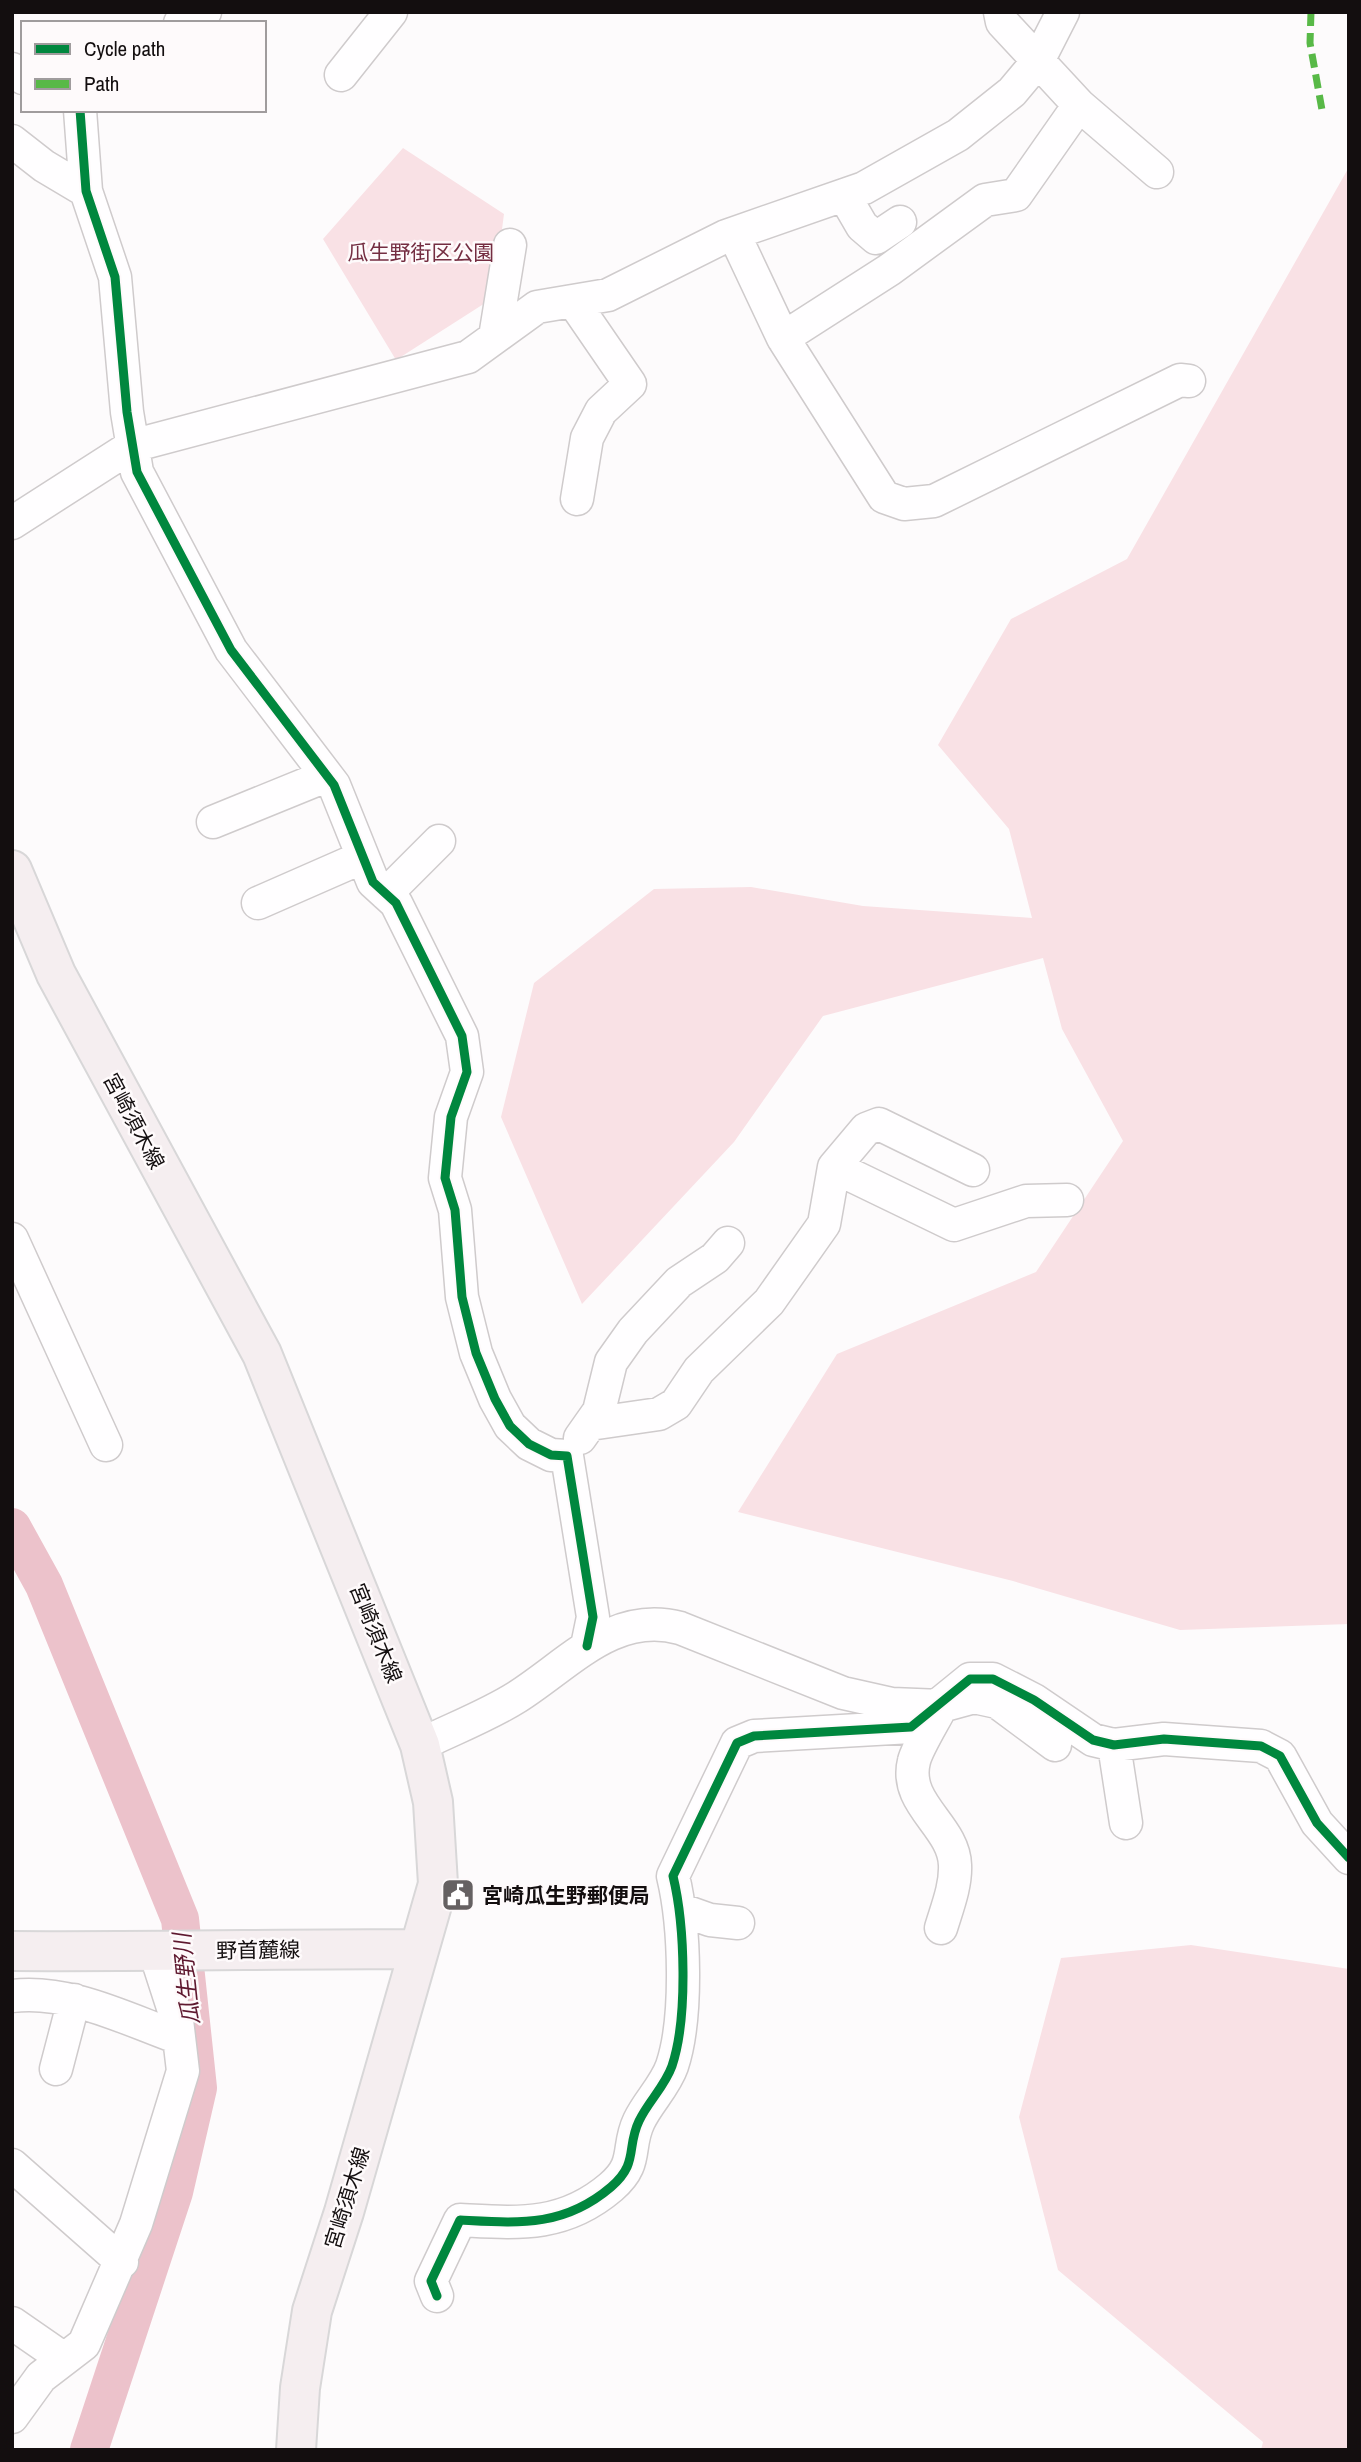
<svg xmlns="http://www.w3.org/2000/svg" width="1361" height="2462" font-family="'Archivo Narrow','Noto Sans JP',sans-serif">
  <rect width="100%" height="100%" fill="#fdfbfc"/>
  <path fill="#f9e1e5" d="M403,148l101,66 -11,84 -97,62 -73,-121z
    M1349,167v1457l-169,6 -167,-49 -275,-69 99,-158 199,-82 87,-131 -61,-112 -19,-71 -220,58 -89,126 -152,162 -81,-187 33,-134 120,-94 97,-2 112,19 169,12 -23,-89 -71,-84 73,-126 116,-60z
    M1191,1945l158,24v481h-88l2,-8 -205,-172 -39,-153 42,-159z"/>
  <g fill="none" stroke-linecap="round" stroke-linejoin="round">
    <path stroke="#ecc2cb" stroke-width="38" d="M12,1527l32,58 136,334 18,169 -24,104 -85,258"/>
    <defs>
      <path id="minor" d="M1000,12l2,10 77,83 78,67
        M180,23l25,-11
        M12,69l11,9
        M341,75l50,-63
        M80,110l6,81 29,86 12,135 10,60 94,178 103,135 39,97 23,21 66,133 5,36 -16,45 -6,61 10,32 7,87 14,56 19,46 15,27 19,18 22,11 16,1 26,161 -6,29
        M12,141l32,25 42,25
        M844,195l18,31 14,12 24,-16
        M734,234l49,104 106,-68 96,-70 31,-5 63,-90
        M573,301l57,83 -29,27 -14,27 -10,61
        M495,337l15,-92
        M783,338l101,159 20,7 30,-3 246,-121 9,1
        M12,523l120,-77 336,-89 69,-50 71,-12 118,-59 138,-48 94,-53 54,-43 26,-31 25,-49
        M213,822l113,-46
        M386,894l53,-53
        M258,903l105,-46
        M834,1167l120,58 72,-24 41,-1
        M12,1239l94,206
        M590,1424l69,-10 17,-10 23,-34 70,-68 55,-78 10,-57 32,-38 13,-5 94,46
        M580,1438l19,-27 12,-49 22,-31 46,-49 36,-24 13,-15
        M941,1707c-7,14 -24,41 -27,54 -11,43 40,65 41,104 1,21 -8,43 -14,63
        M420,1745c32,-16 67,-29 97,-48 52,-33 97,-87 163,-69l163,65 49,11 49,2 33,-9 23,5 58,43
        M1114,1745l12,78
        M679,1909l31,11 28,3
        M12,1996c57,-7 114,23 167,42
        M56,2069l18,-69
        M12,2165l110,97
        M437,2296l-6,-15 29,-61c57,3 103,8 151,-33 28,-24 15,-39 28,-66 9,-19 26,-35 33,-55 16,-48 13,-140 1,-190l64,-133 17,-7 157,-9 59,-48h23l41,21 59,40 21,5 50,-6 97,7 19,10 37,67 32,35
        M12,2323l52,36
        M12,2417l29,-40 43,-33 52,-120 47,-153 -6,-51 -22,-68"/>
      <path id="major" d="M12,870l44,104 206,380 158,391 13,57 5,82 -94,328 -32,99 -12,77 -4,62
        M12,1951c136,1 271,-2 407,-2"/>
    </defs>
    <use href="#minor" stroke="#cfcbcc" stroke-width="35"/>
    <use href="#major" stroke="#d8d7d8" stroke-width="42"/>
    <use href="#minor" stroke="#fffeff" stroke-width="32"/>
    <use href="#major" stroke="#f5eef0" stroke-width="38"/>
    <path stroke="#58b947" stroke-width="7" stroke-dasharray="14 7" stroke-linecap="butt" d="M1311,12l-1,31 12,67"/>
    <defs>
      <path id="cycleway" d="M80,110l6,81 29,86 12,135 10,60 94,178 103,135 39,97 23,21 66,133 5,36 -16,45 -6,61 10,32 7,87 14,56 19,46 15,27 19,18 22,11 16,1 26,161 -6,29
        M437,2296l-6,-15 29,-61c57,3 103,8 151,-33 28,-24 15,-39 28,-66 9,-19 26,-35 33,-55 16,-48 13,-140 1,-190l64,-133 17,-7 157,-9 59,-48h23l41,21 59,40 21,5 50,-6 97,7 19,10 37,67 32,35"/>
    </defs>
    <use href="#cycleway" stroke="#fefafb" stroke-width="13"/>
    <use href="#cycleway" stroke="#00873e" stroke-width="9"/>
  </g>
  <defs>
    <symbol id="civic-square" viewBox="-11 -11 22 22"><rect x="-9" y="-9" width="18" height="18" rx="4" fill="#656162" stroke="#fefafb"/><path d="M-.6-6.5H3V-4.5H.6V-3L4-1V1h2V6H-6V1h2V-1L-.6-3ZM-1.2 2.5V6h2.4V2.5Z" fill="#fff"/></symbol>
  </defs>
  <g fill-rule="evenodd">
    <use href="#civic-square" x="439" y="1876" width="38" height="38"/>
  </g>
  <g text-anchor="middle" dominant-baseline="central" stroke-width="5" stroke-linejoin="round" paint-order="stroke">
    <g font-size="21" fill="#742d41" stroke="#fefafb">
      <text x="421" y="252">瓜生野街区公園</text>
    </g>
    <g font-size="21" fill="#130e0f" stroke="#fefafb">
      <text transform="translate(134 1121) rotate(62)">宮崎須木線</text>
      <text transform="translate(376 1633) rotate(68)">宮崎須木線</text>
      <text transform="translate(258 1950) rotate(-1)">野首麓線</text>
      <text transform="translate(347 2198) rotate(-73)">宮崎須木線</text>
    </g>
    <g font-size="21" font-weight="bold" fill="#130e0f" stroke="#fefafb" text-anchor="start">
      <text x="482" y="1895">宮崎瓜生野郵便局</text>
    </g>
    <g font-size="23" font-style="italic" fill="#5e182f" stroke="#fefafb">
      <text transform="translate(186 1979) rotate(-96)">瓜生野川</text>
    </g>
  </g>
  <rect width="1361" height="2462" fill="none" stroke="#130e0f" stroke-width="28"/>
  <rect x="21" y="21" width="245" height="91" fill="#fefafb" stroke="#a09c9d" stroke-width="2"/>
  <rect x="35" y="44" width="35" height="10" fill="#00873e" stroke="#a09c9d" stroke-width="2"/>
  <text x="84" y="56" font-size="21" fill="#130e0f">Cycle path</text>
  <rect x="35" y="79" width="35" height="10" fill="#58b947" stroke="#a09c9d" stroke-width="2"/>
  <text x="84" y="91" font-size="21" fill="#130e0f">Path</text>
</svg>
